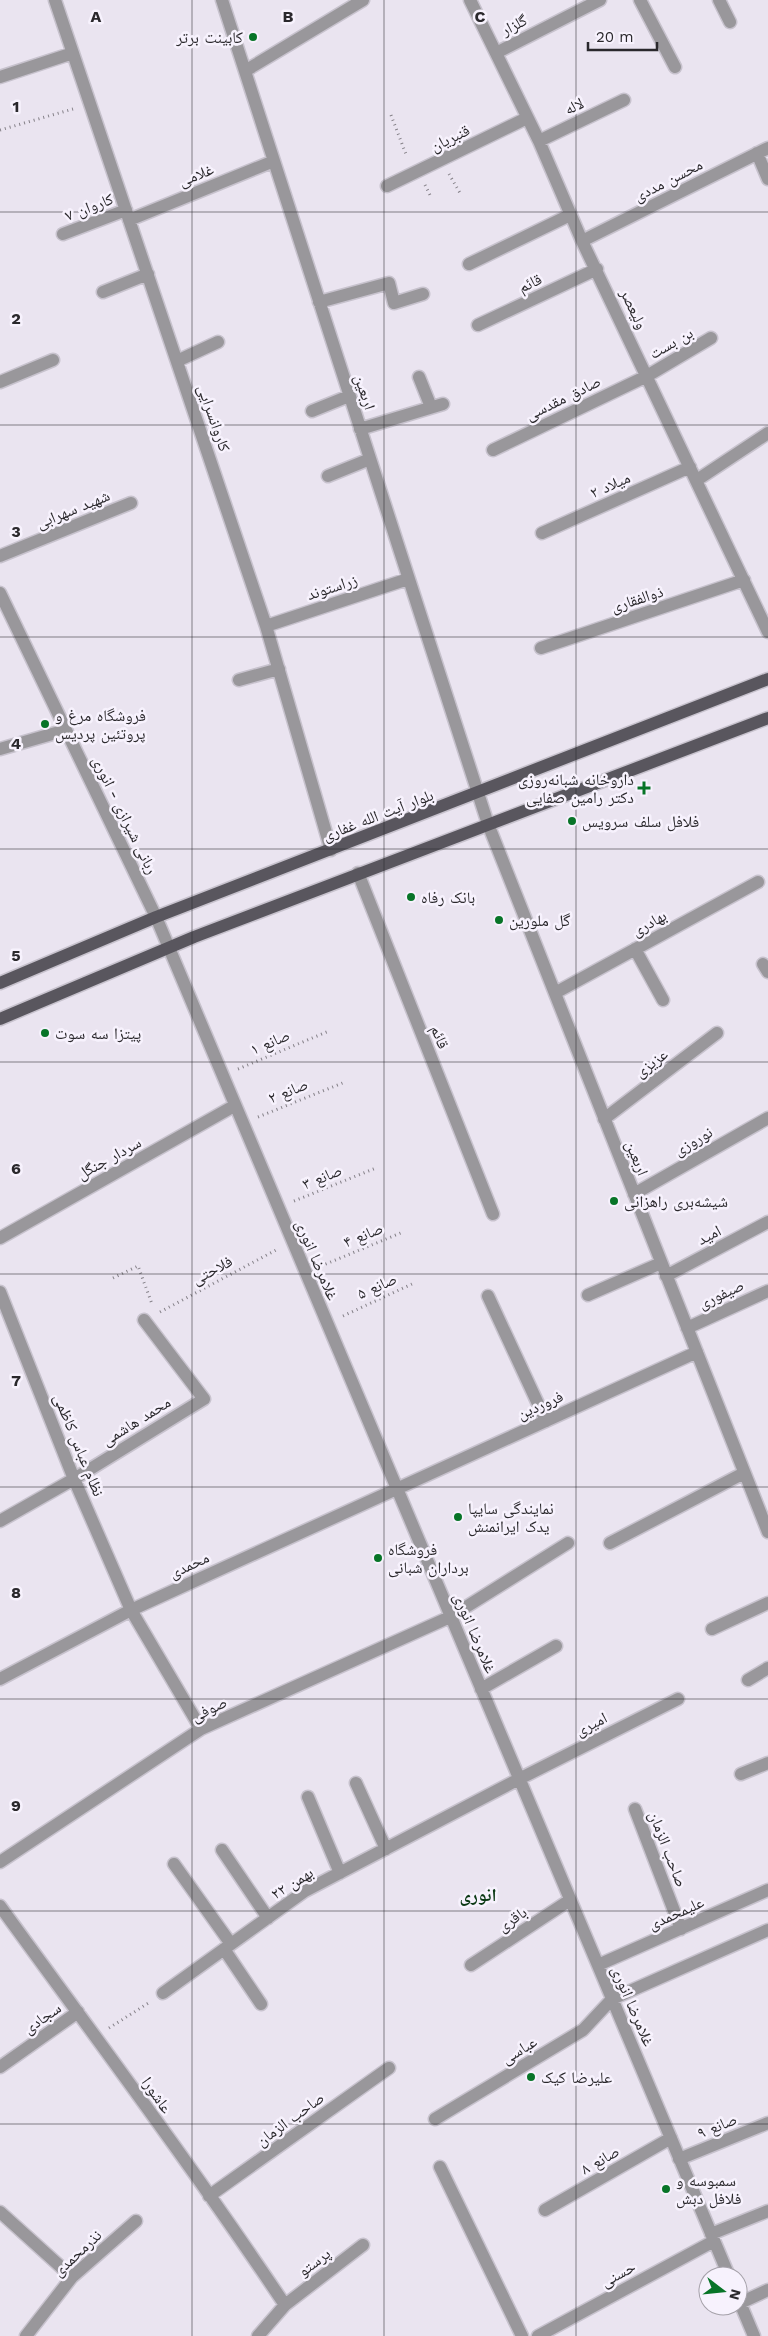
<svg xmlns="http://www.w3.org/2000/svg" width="768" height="2336" font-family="'Work Sans','Noto Naskh Arabic',sans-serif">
  <rect width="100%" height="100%" fill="#eae4f0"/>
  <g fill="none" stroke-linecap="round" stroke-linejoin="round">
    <defs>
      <path id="minor" d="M55,0l211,626 65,224
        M222,0l266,824 280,708
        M470,0l69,141 43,100 186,391
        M640,0l35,67
        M719,0l11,22
        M496,53l104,-53
        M245,71l118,-71
        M0,77l73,-24
        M539,141l85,-41
        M757,153l11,26
        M387,186l140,-68
        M129,220l145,-59
        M63,234l63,-24
        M582,241l186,-93
        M469,264l101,-49
        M103,292l45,-18
        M319,302l70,-19 5,20 29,-9
        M478,325l119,-56
        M177,361l41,-19
        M419,377l12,30
        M0,382l53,-22
        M312,411l37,-15
        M360,429l83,-25
        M493,450l154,-74 64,-38
        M328,476l42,-17
        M697,480l71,-47
        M542,533l148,-66
        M0,556l131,-53
        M0,593l156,324 573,1359
        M266,626l142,-47
        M541,648l203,-68
        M239,680l40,-11
        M0,749l66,-19
        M358,873l135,341
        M635,949l28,51
        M763,964l5,8
        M555,993l203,-111
        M604,1119l113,-86
        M634,1194l134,-76
        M0,1238l234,-132
        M666,1276l102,-54
        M0,1292l74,187 57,131 70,119
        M588,1295l73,-32
        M488,1296l58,125
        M687,1328l81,-37
        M0,1521l74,-42 130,-80 -60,-79
        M610,1543l134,-70
        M712,1629l56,-26
        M0,1679l131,-69 566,-258
        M748,1680l20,-12
        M481,1689l75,-43
        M741,1774l27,-11
        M356,1783l30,66
        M308,1797l32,76
        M635,1809l46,120
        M222,1850l46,68
        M0,1862l201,-133 249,-112 118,-74
        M174,1864l57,80
        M0,1906c96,132 194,263 285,399
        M224,1949l37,55
        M471,1965l99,-65
        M598,1965l170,-75
        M163,1993l142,-102 214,-112 159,-80
        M0,2067l78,-55
        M435,2119l148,-89 29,-31 156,-69
        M679,2159l89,-36
        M440,2167l82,169
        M209,2196l180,-128
        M545,2210l126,-72
        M0,2212l72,65
        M711,2234l57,-23
        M738,2298l16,38
        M740,2303l28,-13
        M26,2336l46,-59 64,-56
        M258,2336l27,-31 78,-60
        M538,2336l176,-95"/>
      <path id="major" d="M0,983l156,-66 612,-238
        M0,1019l194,-82 574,-219"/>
    </defs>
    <use href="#minor" stroke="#c7c2cd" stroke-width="15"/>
    <use href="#major" stroke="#c7c2cd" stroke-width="15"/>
    <path stroke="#858188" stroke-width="3" stroke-dasharray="1 4" stroke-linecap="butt" d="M391,115l16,42
      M0,130l73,-21
      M449,174l11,19
      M425,185l6,12
      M238,1069l91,-38
      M258,1117l87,-35
      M294,1201l82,-33
      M321,1266l82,-34
      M113,1278l25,-12 14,38
      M160,1312l118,-63
      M343,1316l69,-32
      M109,2028l41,-26"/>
    <use href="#minor" stroke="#99979b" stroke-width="12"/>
    <use href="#major" stroke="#59565e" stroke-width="12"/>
  </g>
  <path fill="none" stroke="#2a282c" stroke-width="1" stroke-opacity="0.55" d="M192,0v2336M384,0v2336M576,0v2336M0,212h768M0,425h768M0,637h768M0,849h768M0,1062h768M0,1274h768M0,1487h768M0,1699h768M0,1911h768M0,2124h768"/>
  <g fill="#077427" stroke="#f7f2fd" stroke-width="2">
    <circle cx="253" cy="37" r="5"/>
    <circle cx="45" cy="724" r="5"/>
    <path d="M641.5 780.5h5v5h5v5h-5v5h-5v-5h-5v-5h5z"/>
    <circle cx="572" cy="821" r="5"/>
    <circle cx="411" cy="897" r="5"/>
    <circle cx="499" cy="920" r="5"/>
    <circle cx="45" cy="1033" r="5"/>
    <circle cx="614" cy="1201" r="5"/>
    <circle cx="458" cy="1517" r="5"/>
    <circle cx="378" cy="1558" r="5"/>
    <circle cx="531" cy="2077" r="5"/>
    <circle cx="666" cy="2189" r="5"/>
  </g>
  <g text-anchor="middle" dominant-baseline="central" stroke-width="5" stroke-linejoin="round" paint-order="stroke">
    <g font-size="16" fill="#2a282c" stroke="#f7f2fd">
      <text transform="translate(514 25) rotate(-27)">گلزار</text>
      <text transform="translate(574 106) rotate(-25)">لاله</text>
      <text transform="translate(450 138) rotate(-26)">قنبریان</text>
      <text transform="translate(196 175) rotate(-22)">غلامی</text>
      <text transform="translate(668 180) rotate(-27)">محسن مددی</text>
      <text transform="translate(89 207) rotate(-21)">کاروان ۷</text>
      <text transform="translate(530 283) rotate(-25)">قائم</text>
      <text transform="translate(634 309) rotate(65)">ولیعصر</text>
      <text transform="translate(671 343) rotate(-30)">بن بست</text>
      <text transform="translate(365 392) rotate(72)">اربعین</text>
      <text transform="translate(563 398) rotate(-26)">صادق مقدسی</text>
      <text transform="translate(214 418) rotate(71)">کاروانسرایی</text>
      <text transform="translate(610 485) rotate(-24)">میلاد ۲</text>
      <text transform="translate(73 509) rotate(-22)">شهید سهرابی</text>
      <text transform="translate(332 587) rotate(-18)">زراستوند</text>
      <text transform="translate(637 599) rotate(-18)">ذوالفقاری</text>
      <text transform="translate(125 815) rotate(64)">ربانی شیرازی - انوری</text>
      <text transform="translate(378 815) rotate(-21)">بلوار آیت الله غفاری</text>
      <text transform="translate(649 923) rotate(-29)">بهادری</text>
      <text transform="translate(440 1037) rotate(68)">قائم</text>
      <text transform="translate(270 1042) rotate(-23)">صانع ۱</text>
      <text transform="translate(651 1063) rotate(-37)">عزیزی</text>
      <text transform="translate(288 1091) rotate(-22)">صانع ۲</text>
      <text transform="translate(693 1141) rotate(-30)">نوروزی</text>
      <text transform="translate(109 1158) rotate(-29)">سردار جنگل</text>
      <text transform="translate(637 1158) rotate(68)">اربعین</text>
      <text transform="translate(322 1177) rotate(-22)">صانع ۳</text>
      <text transform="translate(363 1235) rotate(-22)">صانع ۴</text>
      <text transform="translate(709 1235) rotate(-28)">امید</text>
      <text transform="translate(317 1260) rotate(67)">غلامرضا انوری</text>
      <text transform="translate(212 1270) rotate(-28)">فلاحتی</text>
      <text transform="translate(377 1286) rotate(-24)">صانع ۵</text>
      <text transform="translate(721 1294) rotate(-25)">صیفوری</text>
      <text transform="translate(540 1405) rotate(-24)">فروردین</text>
      <text transform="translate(136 1421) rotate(-32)">محمد هاشمی</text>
      <text transform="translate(79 1445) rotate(68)">نظام عباس کاظمی</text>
      <text transform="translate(189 1565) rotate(-25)">محمدی</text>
      <text transform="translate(475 1633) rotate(67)">غلامرضا انوری</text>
      <text transform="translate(209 1709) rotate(-26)">صوفی</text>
      <text transform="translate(591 1724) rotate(-27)">امیری</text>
      <text transform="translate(668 1849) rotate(69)">صاحب الزمان</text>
      <text transform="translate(292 1883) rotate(-32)">۲۲ بهمن</text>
      <text transform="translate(676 1913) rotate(-24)">علیمحمدی</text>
      <text transform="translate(512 1919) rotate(-34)">باقری</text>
      <text transform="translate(633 2006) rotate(67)">غلامرضا انوری</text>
      <text transform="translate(42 2018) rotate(-35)">سجادی</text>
      <text transform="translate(519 2050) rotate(-31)">عباسی</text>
      <text transform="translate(157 2095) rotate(55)">عاشورا</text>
      <text transform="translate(290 2119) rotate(-36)">صاحب الزمان</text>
      <text transform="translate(717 2126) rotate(-22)">صانع ۹</text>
      <text transform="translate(600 2160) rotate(-30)">صانع ۸</text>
      <text transform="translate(77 2253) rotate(-43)">نذرمحمدی</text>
      <text transform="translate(314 2262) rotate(-37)">پرستو</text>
      <text transform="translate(618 2274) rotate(-28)">حسنی</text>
    </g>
    <g font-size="16" fill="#2a282c" stroke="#f7f2fd" text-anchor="start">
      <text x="243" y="37" text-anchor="end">کابینت برتر</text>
      <text x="55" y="715">فروشگاه مرغ و<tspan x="55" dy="18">پروتئین پردیس</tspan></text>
      <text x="634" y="779" text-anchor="end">داروخانه شبانه‌روزی<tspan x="634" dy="18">دکتر رامین صفایی</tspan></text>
      <text x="582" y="821">فلافل سلف سرویس</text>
      <text x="421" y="897">بانک رفاه</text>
      <text x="509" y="920">گل ملورین</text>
      <text x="55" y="1033">پیتزا سه سوت</text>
      <text x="624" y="1201">شیشه‌بری راهزانی</text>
      <text x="468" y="1508">نمایندگی سایپا<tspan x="468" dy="18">یدک ایرانمنش</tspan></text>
      <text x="388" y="1549">فروشگاه<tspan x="388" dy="18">برداران شبانی</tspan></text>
      <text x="541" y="2077">علیرضا کیک</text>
      <text x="676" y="2180">سمبوسه و<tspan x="676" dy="18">فلافل دبش</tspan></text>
    </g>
    <g font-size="18" font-weight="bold" fill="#0b3914" stroke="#f7f2fd">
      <text x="478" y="1894">انوری</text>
    </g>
  </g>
  <g font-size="16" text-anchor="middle" font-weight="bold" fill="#2a282c" stroke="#f7f2fd" stroke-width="5" stroke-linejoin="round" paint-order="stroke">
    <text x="96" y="22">A</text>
    <text x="288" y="22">B</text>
    <text x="480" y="22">C</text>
    <text x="16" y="112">1</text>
    <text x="16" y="324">2</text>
    <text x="16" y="537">3</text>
    <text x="16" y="749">4</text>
    <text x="16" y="961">5</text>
    <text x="16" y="1174">6</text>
    <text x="16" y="1386">7</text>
    <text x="16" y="1598">8</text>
    <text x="16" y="1811">9</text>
  </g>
  <g transform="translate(723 2291) rotate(106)"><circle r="24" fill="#f7f2fd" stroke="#a5a1a9"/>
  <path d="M0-4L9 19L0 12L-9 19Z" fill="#077427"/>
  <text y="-8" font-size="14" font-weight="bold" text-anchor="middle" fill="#2a282c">N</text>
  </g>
  <path d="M588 42v8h69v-8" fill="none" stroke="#2a282c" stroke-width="2.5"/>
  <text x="596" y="42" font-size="15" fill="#2a282c" stroke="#f7f2fd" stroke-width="4" paint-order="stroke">20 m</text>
</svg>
